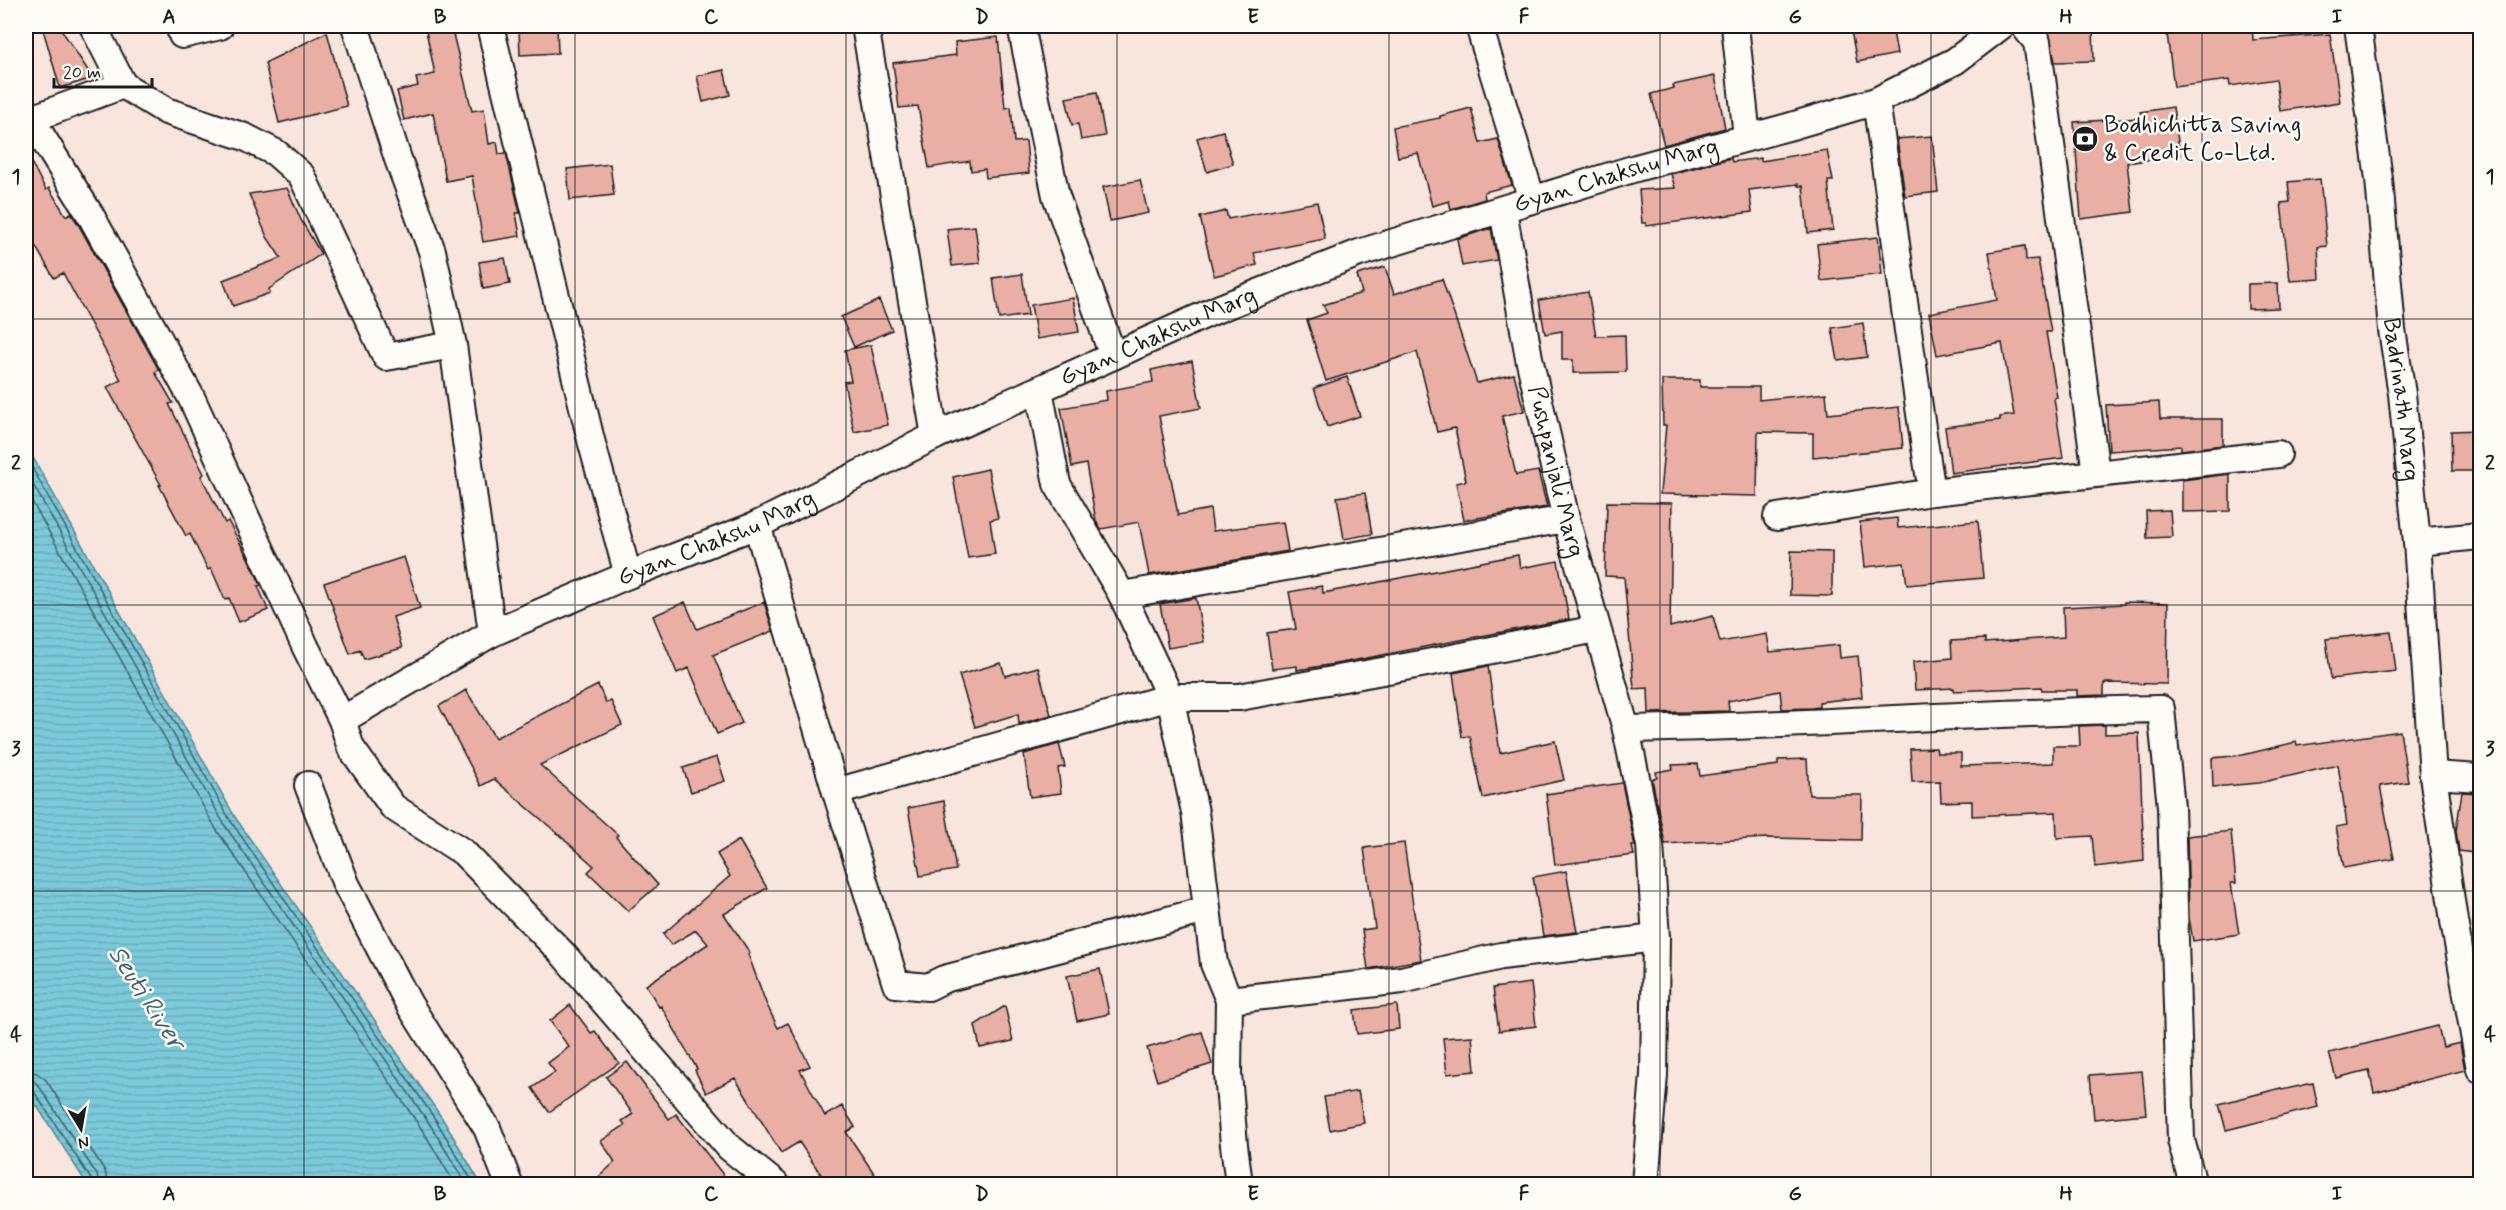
<svg xmlns="http://www.w3.org/2000/svg" width="2506" height="1210" font-family="Mynerve,sans-serif">
  <defs>
    <pattern id="water-rules" width="6" height="5" patternUnits="userSpaceOnUse" patternTransform="scale(1.5)"><rect width="6" height="5" fill="#7bc9d9"/><path d="M0 2.5h6" fill="none" stroke="#6aacba"/></pattern>
  </defs>
  <rect width="100%" height="100%" fill="#f7e5de"/>
  <filter id="ink" filterUnits="userSpaceOnUse"><feTurbulence type="fractalNoise" baseFrequency=".0167" numOctaves="2"/><feDisplacementMap in="SourceGraphic" scale="12" xChannelSelector="R" yChannelSelector="G"/><feConvolveMatrix kernelMatrix="1 2 1 2 8 2 1 2 1" color-interpolation-filters="sRGB"/></filter>
  <g filter="url(#ink)">
    <path fill="url(#water-rules)" stroke="#55848d" stroke-width="1.5" d="M26,445l209,372 207,301 39,66h-394l-61,-95z"/>
    <g fill="none" stroke-linecap="round" stroke-linejoin="round">
      <path stroke="#426168" stroke-width="1.5" d="M26,457l204,363 207,302 37,62
        M26,472l198,352 207,302 35,58
        M26,491l190,338 207,302 32,53
        M26,1071l11,2 9,7 59,91 3,13
        M26,1080l8,1 5,5 58,89 2,9
        M26,1087l7,3 58,89 1,5"/>
    </g>
    <path fill="#e9afa5" stroke="#1c1c1c" stroke-width="1.5" d="M42,26h17l34,52 -33,10z
      M425,26h26l21,85 12,-2 5,35 8,-2 2,12 7,-1 14,60h-4l4,23 -37,6 -11,-66 -26,5 -13,-68 -29,7 -7,-29 21,-5 -2,-8 19,-4z
      M1850,26h42l5,28 -40,8z
      M2048,26h45l1,35 -39,1z
      M2166,26h86l1,14 77,-6 10,68 -60,9 -4,-32 -46,7 -1,-6 -55,7z
      M557,27l1,26 -38,2 -1,-26z
      M327,32l20,74 -68,17 -14,-60z
      M998,37l7,71 6,-1 3,35 12,-1 3,32 -43,5 -1,-9 -14,2 -1,-10 -41,7 -11,-62 -19,2 -6,-45 63,-8 -1,-13z
      M724,70l6,25 -27,7 -6,-26z
      M1715,76l10,52 -61,17 -13,-51 23,-6 -1,-3z
      M1097,92l8,44 -24,4 -3,-16 -6,1 -6,-27z
      M2173,107l7,48 -53,8 6,49 -52,7 -7,-97 67,-4 -1,-6z
      M1471,108l9,35 18,-4 14,46 -28,7 1,7 -34,10 -2,-8 -17,5 -14,-53 -20,4 -5,-30 47,-9v-2z
      M1223,131l10,33 -26,8 -10,-34z
      M1932,136l6,56 -33,4 -8,-57z
      M1827,150l6,31h-5l5,49 -25,3 -5,-47h-5v-2l-49,6 3,22 -106,14v-3h-4l-3,-33 36,-2 -4,-14 60,-16 1,4 29,-4v3z
      M26,153l20,37 3,-2 17,28 5,-3 7,11 81,146 -4,2 18,31 -4,1 35,70 -3,2 24,47 3,-2 20,37 13,27 -3,1 10,24 -29,12 -10,-24 -4,2 -14,-32 -3,2 -18,-36 -4,2 -27,-51h2l-54,-98 14,-7 -58,-107 -9,5 -28,-48z
      M610,164l4,31 -44,5 -3,-31z
      M2320,179l7,67 -9,1 2,32 -30,2 -9,-78 9,-1 -2,-20z
      M1140,180l8,33 -38,8 -7,-34z
      M287,188l14,32 20,34 -52,35 1,4 -37,13 -10,-26 58,-22 -14,-21 -18,-43z
      M1317,202l8,37 -71,14 3,12 -43,11 -14,-59 26,-6 2,8z
      M975,226l5,37 -28,3 -5,-37z
      M1491,228l6,32 -35,6 -5,-27z
      M1878,237l4,37 -61,7 -4,-37z
      M2025,246l1,14 12,-1 13,73h-5l11,65 -3,1 9,60 -112,15 -6,-46 55,-7v-3l14,-2 -12,-72 -65,12 -8,-42 68,-13 -8,-48z
      M505,258l5,26 -27,5 -4,-27z
      M1385,267l9,27 48,-15 35,104 37,-9 10,37 -22,5 14,59 22,-4 9,36 -83,13 -8,-37 10,-2 -11,-53 -18,4 -20,-80 -91,29 -19,-61 20,-7 -4,-8 39,-12 -5,-18z
      M1022,274l6,41 -29,4 -6,-41z
      M2278,283l1,25 -31,1v-25z
      M1588,292l8,44 29,-1 1,37 -53,1v-13h-11v-29l-17,3 -6,-34z
      M1073,298l6,34 -42,7 -6,-34z
      M879,300l13,30 -38,17 -13,-30z
      M1863,323l4,34 -29,4 -6,-33z
      M871,345l17,80 -34,7 -10,-50 7,-1 -6,-31z
      M1192,361l9,47 -42,8 19,99 32,-6 3,22 70,-9 5,29 -139,24 -10,-53 -38,7 -5,-8 -10,-57 -14,3 -11,-59 46,-8 -1,-9 47,-9 -2,-12z
      M1347,377l13,39 -33,11 -13,-39z
      M1662,380h38v7h59v13l67,-7 2,21 71,-7 4,41 -90,9v-24l-55,-1 -1,64 -97,-2 6,-69h-3z
      M2159,402l1,17h63v26l-42,5v-4l-72,5 -3,-46z
      M2481,430v41h-29l-1,-40z
      M988,469l10,49 -8,2 5,34 -27,4 -15,-81z
      M2230,474v37l-48,1v-32z
      M1365,493l7,41 -28,5 -7,-42z
      M1607,502l65,1 -2,124 43,-11 7,26 47,-8 3,18 69,-7 1,13 18,-2 4,41 -43,5v5l-7,1 -30,1 -2,-18 -52,10 1,10 -80,2 -1,-25 -14,1 -10,-112 -19,-1z
      M2170,510l2,27 -25,1 -1,-27z
      M1897,518l1,10 80,-7 5,57 -76,7 -3,-22 -39,4 -5,-45z
      M1791,551l41,1v44l-42,-1z
      M1518,555l2,13 38,-7 11,58 -228,44 -44,7v-4l-25,3 -5,-36 29,-4 -7,-37 33,-6 1,7z
      M404,557l16,51 -27,9 9,31 -38,11 -4,-9 -10,4 -26,-71z
      M1196,598l8,44 -36,6 -8,-44z
      M685,602l12,27 67,-27 9,29 -60,24 29,68 -25,11 -28,-66 -12,5 -24,-57z
      M2124,602l44,1 -1,81 -63,-1v12l-27,1v-6h-35l-1,-3 -87,4v-3l-39,2 -2,-28 39,-4 -1,-17 34,-2v4l79,-6 -1,-30 61,-3z
      M2391,632l5,39 -65,8 -5,-40z
      M1001,663l4,13 33,-9 13,48 -32,9 -1,-10 -43,13 -16,-52z
      M1488,666l12,87 55,-12 9,39 -81,18 -13,-62 -8,1 -9,-64z
      M598,685l8,18 5,-2 11,24 -82,40 78,70 -2,2 42,48 -30,26 -40,-39 6,-6 -45,-40 -55,-47 -13,7 -42,-80 27,-16 29,48z
      M2105,725v9l34,-1 5,128 -49,6 -3,-31 -35,2 -1,-26 -84,4v-15l-31,1 -1,-21 -28,1 -2,-33 26,-1 1,5h24v13l92,-3v-17h27l-1,-20z
      M2400,731l8,51 -28,4 14,73 -50,9 -8,-41 11,-2 -9,-60 -79,18 -46,4 -1,-29 31,-3 53,-13 1,4z
      M1059,744l6,23 -7,1 3,25 -31,4 -6,-43z
      M717,757l8,24 -34,11 -8,-24z
      M1807,759l2,36h53l-1,45 -94,-2 -102,6 -13,-65 5,-1 -1,-6 17,-3 -1,-4 26,-1 2,12 78,-11v-5z
      M1622,783l13,63h-3l2,9 -79,10 -9,-71z
      M2462,792l19,1v61l-22,-3 -3,-20z
      M944,801l12,69 -36,6 -12,-68z
      M2231,831l5,52h-5l8,51 -46,7 -4,-23 -2,-82z
      M739,840l28,48 -43,26 26,39 -2,1 18,49 12,25 10,-5 22,43 -10,4 25,46 17,-10 13,21 -9,5 36,53h-54l-29,-43 -18,11 -46,-75 -29,15 -11,-23 2,-1 -36,-63 -2,1 -13,-22 62,-41 -12,-14 -25,15 -8,-11 67,-58 -13,-22z
      M1404,843l17,117 -53,9 -6,-39 13,-2 -11,-80z
      M1566,871l11,61 -34,4 -10,-59z
      M1100,969l9,45 -32,7 -10,-45z
      M1531,983l5,43 -37,5 -6,-43z
      M570,1005l21,28 4,-2 24,32 -70,49 -17,-24 23,-16 -7,-9 21,-16 -19,-26z
      M1397,1005l2,24 -42,5 -3,-24z
      M1005,1006l8,35 -33,7 -5,-23z
      M2438,1026l5,21 17,-4 5,27 -91,23 -5,-23 -33,8 -7,-25z
      M1202,1032l10,32 -55,17 -10,-33z
      M1472,1036l3,35 -28,3 -4,-36z
      M627,1062l42,57 7,-5 55,71h-141l25,-23 -14,-21 24,-16 -3,-4 11,-7 -27,-37z
      M2142,1071l4,43 -52,5 -4,-44z
      M2313,1083l5,24 -92,23 -7,-26 62,-16 1,2z
      M1358,1091l6,32 -34,7 -6,-33z"/>
    <g fill="none" stroke-linecap="round" stroke-linejoin="round">
      <defs>
        <g id="minor">
          <path d="M93,26l30,59 -92,34 60,97 100,181 115,251 36,72 9,28 42,59 70,45 99,101 167,194 46,37"/>
          <path d="M179,26l3,9 38,-9"/>
          <path d="M355,26l43,133 34,92 21,94 39,288"/>
          <path d="M490,26l102,418 36,131"/>
          <path d="M865,26l70,410"/>
          <path d="M1021,26l35,170 57,160"/>
          <path d="M1479,26l53,174"/>
          <path d="M1735,26l12,111"/>
          <path d="M2024,26l13,16 59,431"/>
          <path id="s1" d="M2358,26l21,153 13,151 10,64 15,148 16,233 21,146 26,148"/>
          <path d="M123,85l43,26 79,26 31,16 26,23 84,181 67,-12"/>
          <path d="M1876,101c19,130 35,261 56,391"/>
          <path id="s2" d="M1503,210l26,148 37,161 60,210 24,116 6,93 -2,137 -9,109"/>
          <path d="M1039,390l18,94 65,111 48,102 25,115 19,152 15,36 -1,74 6,71 5,39"/>
          <path d="M1777,517l155,-25 346,-38"/>
          <path d="M757,525l79,267 334,-95h69l193,-35 164,-33"/>
          <path d="M2417,542l63,-6"/>
          <path d="M1122,595l444,-76"/>
          <path id="s3" d="M342,720l150,-87 136,-58 129,-50 178,-89 285,-128 139,-55 277,-85 152,-41 88,-26 79,-40 46,-35"/>
          <path d="M1626,729c179,-3 357,-17 535,-20l10,98 10,333 12,44"/>
          <path d="M2433,775l47,3"/>
          <path d="M308,785l38,99 63,120 78,124 22,56"/>
          <path d="M836,792l60,192 32,3 16,-8 262,-69"/>
          <path d="M1229,1000l173,-20 99,-24 155,-18"/>
        </g>
      </defs>
      <use href="#minor" stroke="#1c1c1c" stroke-width="30"/>
      <use href="#minor" stroke="#fdfcf7" stroke-width="26"/>
    </g>
  </g>
  <path fill="none" stroke="#1c1c1c" stroke-width="1.5" stroke-opacity="0.55" d="M304,26v1158M575,26v1158M846,26v1158M1117,26v1158M1389,26v1158M1660,26v1158M1931,26v1158M2202,26v1158M26,319h2454M26,605h2454M26,891h2454"/>
  <defs>
    <symbol id="bank-disc" viewBox="-11 -11 22 22"><circle r="9.5" fill="#1c1c1c" stroke="#fdfcf7"/><path d="M-6-4H6V4H-6ZM0-2.3a2.3 2.3 0 1 0 0 4.6a2.3 2.3 0 1 0 0-4.6Z" fill="#fff"/></symbol>
  </defs>
  <g fill-rule="evenodd">
    <use href="#bank-disc" x="2070" y="124" width="30" height="30"/>
  </g>
  <g text-anchor="middle" dominant-baseline="central" stroke-width="5" stroke-linejoin="round" paint-order="stroke">
    <g font-size="24" fill="#1c1c1c" stroke="#fdfcf7" text-anchor="start">
      <text x="2104" y="125">Bodhichitta Saving<tspan x="2104" dy="28">&amp; Credit Co-Ltd.</tspan></text>
    </g>
    <g font-size="24" fill="#1c1c1c" stroke="#fdfcf7">
      <text stroke="none"><textPath href="#s3" startOffset="1389">Gyan Chakshu Marg</textPath></text>
      <text stroke="none"><textPath href="#s3" startOffset="903">Gyan Chakshu Marg</textPath></text>
      <text stroke="none"><textPath href="#s1" startOffset="376">Badrinath Marg</textPath></text>
      <text stroke="none"><textPath href="#s2" startOffset="267">Pushpanjali Marg</textPath></text>
      <text stroke="none"><textPath href="#s3" startOffset="417">Gyan Chakshu Marg</textPath></text>
    </g>
    <g font-size="26" font-style="italic" fill="#426168" stroke="#fdfcf7">
      <text transform="translate(146 998) rotate(57)">Seuti River</text>
    </g>
  </g>
  <rect width="2506" height="1210" fill="none" stroke="#fdfcf7" stroke-width="66"/>
  <g transform="translate(81 1129) rotate(169)" stroke="#fdfcf7" stroke-width="4.5" paint-order="stroke">
  <path d="M0-4.5L10 22L0 15L-10 22Z" fill="#1c1c1c"/>
  <text y="-9" font-size="16" font-weight="bold" text-anchor="middle" fill="#1c1c1c">N</text>
  </g>
  <path d="M54 78v9h98v-9" fill="none" stroke="#1c1c1c" stroke-width="3"/>
  <text x="63" y="78" font-size="18" fill="#1c1c1c" stroke="#fdfcf7" stroke-width="4.5" paint-order="stroke">20 m</text>
  <rect x="33" y="33" width="2440" height="1144" fill="none" stroke="#1c1c1c" stroke-width="2"/>
  <g font-size="20" text-anchor="middle" font-weight="bold" fill="#1c1c1c">
    <text x="169" y="23">A</text>
    <text x="440" y="23">B</text>
    <text x="711" y="23">C</text>
    <text x="982" y="23">D</text>
    <text x="1253" y="23">E</text>
    <text x="1524" y="23">F</text>
    <text x="1795" y="23">G</text>
    <text x="2066" y="23">H</text>
    <text x="2337" y="23">I</text>
    <text x="16" y="183">1</text>
    <text x="2490" y="183">1</text>
    <text x="16" y="469">2</text>
    <text x="2490" y="469">2</text>
    <text x="16" y="755">3</text>
    <text x="2490" y="755">3</text>
    <text x="16" y="1041">4</text>
    <text x="2490" y="1041">4</text>
    <text x="169" y="1200">A</text>
    <text x="440" y="1200">B</text>
    <text x="711" y="1200">C</text>
    <text x="982" y="1200">D</text>
    <text x="1253" y="1200">E</text>
    <text x="1524" y="1200">F</text>
    <text x="1795" y="1200">G</text>
    <text x="2066" y="1200">H</text>
    <text x="2337" y="1200">I</text>
  </g>
</svg>
